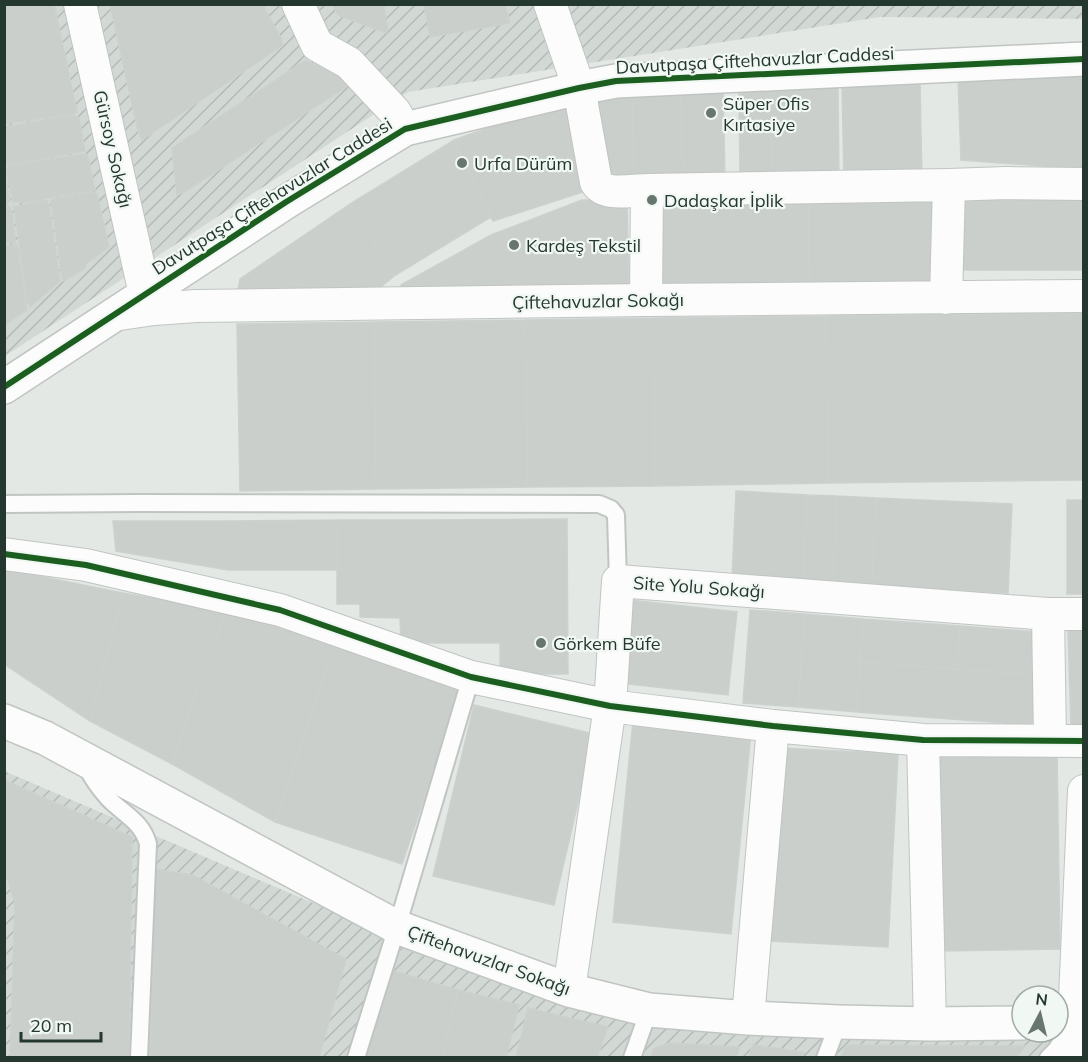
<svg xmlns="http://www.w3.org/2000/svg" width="1088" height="1062" font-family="Mulish,sans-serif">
  <defs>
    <pattern id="industrial-furrows" width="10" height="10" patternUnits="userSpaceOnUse" patternTransform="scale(1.5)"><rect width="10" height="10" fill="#d2d9d4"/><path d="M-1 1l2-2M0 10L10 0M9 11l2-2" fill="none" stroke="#b4bbb6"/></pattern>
  </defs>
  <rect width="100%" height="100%" fill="#e3e8e5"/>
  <path fill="url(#industrial-furrows)" d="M5,5h1078v14l-203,-2 -472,75 -403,264z
    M4,771l398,170 167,61 453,30h36l4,26 -1057,-1z"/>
  <path fill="#cacfcc" stroke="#ccd1ce" stroke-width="1.5" d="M20,4h34l23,108 -5,2 -68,10v-117z
    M110,4h152l19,34 2,7 -141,95 -4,-9z
    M332,4h51l5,26 -2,3 -48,-18z
    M424,4h81l5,19 -80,14z
    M306,61l39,16 4,8 -163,106 -9,4 -5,-47 131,-86z
    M1084,73v96l-123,-9 -3,-82z
    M723,82l2,100 -42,1 -2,-100z
    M920,85l2,96 -78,1 -2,-96z
    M771,88h67l1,91h-67z
    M771,88l1,91h-32l-1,-90z
    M681,92l2,91 -49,1 -2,-91z
    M632,93l2,91h-30l-13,-90z
    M569,99l20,91 -96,31 -39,-81z
    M74,115l5,3 6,33 -72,13h-7l-2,-37z
    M454,140l37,77 -97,59 -44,-72z
    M82,154l5,1 1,3 7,32 -68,12h-14l-7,-30 2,-6z
    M4,172l6,28 -2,4h-4z
    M93,192l4,2 12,53 -23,17 -1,4 -21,13 -2,-4 -11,-76 3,-2z
    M958,193h122l1,77h-123z
    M1080,193h4v77h-3z
    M658,198h151l-1,87 -151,-1z
    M809,198l129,1v87l-130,-1z
    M43,200l4,1 2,4 11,76 -30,26 -3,-7 -13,-93z
    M582,200l45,1 2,92 -226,1 -2,-9 90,-50z
    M350,204l44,72 -24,20 -134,4 4,-21z
    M4,206l6,1 2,5 3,23v7l-11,1z
    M16,244l2,5 9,61 -23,15v-79z
    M1084,313v167l-256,3 -2,-167z
    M826,316l2,167 -173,3 -2,-168z
    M653,318l2,168 -127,1 -3,-167z
    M525,320l3,167 -152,2 -2,-167z
    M374,322l2,167 -136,2 -3,-167z
    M736,491l71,4 -4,87 -71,-3z
    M807,495l30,1 -4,88 -30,-2z
    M837,496l39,2 -4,88 -39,-2z
    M876,498l136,6 -4,89 -136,-7z
    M1067,500h17v94h-17z
    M567,519l1,155h-68v-31h-71v-123z
    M337,520h92v123h-28l-1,-25 -40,-1v-13h-23z
    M337,520v50h-108v-49z
    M113,521h116v49l-113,-19z
    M4,569l119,24 -33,128 -86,-57z
    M123,593l102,18 -53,153 -82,-43z
    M630,600l107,12 -9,83 -108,-12z
    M750,610l55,4 -7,93 -55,-4z
    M225,611l109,32 -59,179 -103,-58z
    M805,614l58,5 -6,93 -59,-5z
    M863,619l97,7 -3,43 -97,-7z
    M960,626l79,6 -3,43 -79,-6z
    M1084,629v97l-13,1 -3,-97z
    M334,643l128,42 -60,179 -127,-42z
    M860,662l176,13 -4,50 -175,-13z
    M474,705l120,29 -40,171 -121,-29z
    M633,721l118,12 -20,201 -118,-12z
    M780,748l118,6 -10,193 -119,-6z
    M1057,752l3,197 -118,2 -3,-198z
    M4,780l128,57 -3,221h-119l5,-155 -11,-35z
    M156,869l36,6 154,84 -27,99h-169z
    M387,969l71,21 -16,68h-77z
    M458,990l61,15 -13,53h-64z
    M528,1008l80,19 -11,31h-81z
    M669,1043l71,4 -4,11h-85l2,-9z
    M753,1045l51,7 -2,6h-54z
    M846,1045l179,1 -9,12h-175z"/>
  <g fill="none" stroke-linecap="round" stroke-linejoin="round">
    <defs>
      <path id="lane" d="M4,504l134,-1 461,1 12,5 5,6 2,66
        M86,766c6,12 13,22 22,32 15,16 34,23 40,46l-9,214
        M356,1058l41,-131 74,-250
        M632,1058l17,-48
        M825,1058l14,-36
        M1048,1058l8,-8 18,-28"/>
      <path id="street" d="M80,4l65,290
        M298,4l19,41 32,18 46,49 10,17
        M550,4l29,84 17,94c9,15 35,8 51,8l302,-5 57,-2 78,1
        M946,298l3,-113
        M646,300l1,-110
        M113,315l41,-6 42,-3 450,-6 438,-4
        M4,554l82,11 194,45 191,67 139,29 163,20 150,14 161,1
        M1048,614l2,126
        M923,740l7,284
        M569,990l41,-284 8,-125 430,33h36
        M748,1018l25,-292
        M1074,1022l10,-231
        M1072,1058l12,-13"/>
      <path id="secondary" d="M4,387l282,-185 119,-73 174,-41 37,-7 468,-22
        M4,721l41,17 352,189 172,63 80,20 99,8 91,4 91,2 92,-1
        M1058,1022h26"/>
    </defs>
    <use href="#lane" stroke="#c0c5c2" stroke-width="20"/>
    <use href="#street" stroke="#c0c5c2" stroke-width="34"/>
    <use href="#secondary" stroke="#c0c5c2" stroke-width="36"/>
    <use href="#lane" stroke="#fbfcfb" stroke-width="16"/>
    <use href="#street" stroke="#fbfcfb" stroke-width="32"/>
    <use href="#secondary" stroke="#fbfcfb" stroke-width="33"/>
    <defs>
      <path id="cycleway" d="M4,387l282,-185 119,-73 174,-41 37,-7 468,-22
        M4,554l82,11 194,45 191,67 139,29 163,20 150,14 161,1"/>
    </defs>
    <use href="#cycleway" stroke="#f1f7f3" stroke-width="10"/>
    <use href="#cycleway" stroke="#1b5e20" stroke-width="6"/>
  </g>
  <g fill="#67766f" stroke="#f1f7f3" stroke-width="2">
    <circle cx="711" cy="113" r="6"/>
    <circle cx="462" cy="163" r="6"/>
    <circle cx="652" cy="200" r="6"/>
    <circle cx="514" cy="245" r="6"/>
    <circle cx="541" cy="643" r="6"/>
  </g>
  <g text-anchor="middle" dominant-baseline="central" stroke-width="4.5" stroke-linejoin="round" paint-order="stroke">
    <g font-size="18" fill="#24382f" stroke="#f1f7f3">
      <text transform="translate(755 60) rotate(-3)">Davutpaşa Çiftehavuzlar Caddesi</text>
      <text transform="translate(113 149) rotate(77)">Gürsoy Sokağı</text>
      <text transform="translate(272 196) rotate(-32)">Davutpaşa Çiftehavuzlar Caddesi</text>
      <text transform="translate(598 301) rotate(-1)">Çiftehavuzlar Sokağı</text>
      <text transform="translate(699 587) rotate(4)">Site Yolu Sokağı</text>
      <text transform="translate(489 960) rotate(20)">Çiftehavuzlar Sokağı</text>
    </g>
    <g font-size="18" fill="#24382f" stroke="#f1f7f3" text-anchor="start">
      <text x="723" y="103">Süper Ofis<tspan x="723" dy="21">Kırtasiye</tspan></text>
      <text x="474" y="163">Urfa Dürüm</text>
      <text x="664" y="200">Dadaşkar İplik</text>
      <text x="526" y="245">Kardeş Tekstil</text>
      <text x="553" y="643">Görkem Büfe</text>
    </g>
  </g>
  <rect width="1088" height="1062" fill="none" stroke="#24382f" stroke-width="12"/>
  <g transform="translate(1040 1014) rotate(7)"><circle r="28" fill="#f1f7f3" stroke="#9faba5" stroke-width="1.5"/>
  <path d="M0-4.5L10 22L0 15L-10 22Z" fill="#67766f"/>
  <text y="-9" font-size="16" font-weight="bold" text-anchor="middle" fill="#24382f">N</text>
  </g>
  <path d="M21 1032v9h80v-9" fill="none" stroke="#24382f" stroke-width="3"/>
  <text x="30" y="1032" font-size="18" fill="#24382f" stroke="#f1f7f3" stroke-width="4.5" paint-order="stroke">20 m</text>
</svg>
